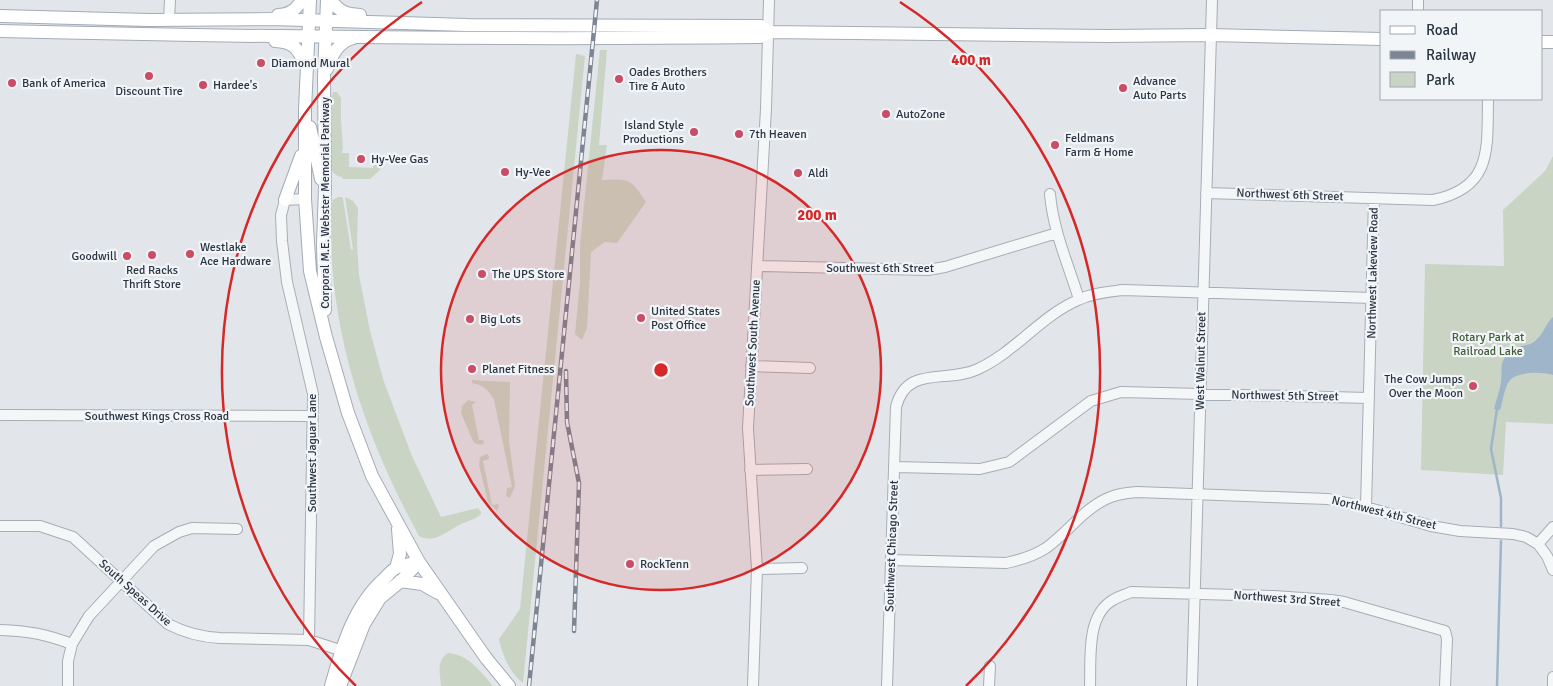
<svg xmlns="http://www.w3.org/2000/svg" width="1553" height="686" font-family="Signika,sans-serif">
  <rect width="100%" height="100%" fill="#e2e6ea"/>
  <path fill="#c9d4c4" d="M600,50h7l-8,95h8l-5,35c28,-1 28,-2 44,22l-29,41 -12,-1 -14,10 -4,76 -5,12 -7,-6 5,-52v-38z
    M576,54l9,2 -62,627c-13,-10 -21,-28 -24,-44l21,-30z
    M333,92h4l4,6v22l2,30h-1v3h7v14l24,1 1,-4 5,-2v-4h4l-3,12 -10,9h-27l-1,-2c-7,-1 -10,-5 -13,-12l2,-66z
    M1553,156v268l-47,-2 -3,53 -82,-5 4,-206 79,2 -1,-56 42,-39z
    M338,197h4l1,2 8,51 2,-1 -8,-52 8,4 5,7 -1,36 2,31 11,56 14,51 28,74 29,61 37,-9 3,4v2c-6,6 -14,7 -22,11 -14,7 -24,19 -40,11 -43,-79 -75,-162 -85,-251 -3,-26 -3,-53 -3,-79l2,-6z
    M472,380l38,2 -1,59 6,45 -5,12 -4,-2 1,-8 5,-1 -18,-87c-5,-10 -11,-15 -22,-17z
    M468,400l8,2 -4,3 7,35h4l1,4c-5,1 -8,1 -11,-3l-12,-28 1,-5 -1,-1z
    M487,454l2,2v3l-6,2 9,44 6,-1 1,2 -2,5 -9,-9 -9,-37 1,-8z
    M448,653c20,1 33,19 45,33h-52c-1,-13 -5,-25 7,-33z"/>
  <path fill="#9fb5c9" d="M1553,317v58c-11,-3 -33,-4 -43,5 -6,7 -7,22 -10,30l-6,-1c2,-9 6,-18 7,-27 2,-16 -3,-20 11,-32 8,-6 19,-3 25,-11 7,-6 9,-16 16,-22z"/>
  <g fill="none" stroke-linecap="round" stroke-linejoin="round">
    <path stroke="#9fb5c9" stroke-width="2.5" d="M1497,409l-6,40 10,49v28
      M1497,686l4,-145"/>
    <defs>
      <path id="minor" d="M1418,11v-11
        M169,19l1,-19
        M1206,193l227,7c60,-12 54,-52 55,-101
        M1050,194c3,36 18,70 29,105
        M305,199l-20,1 -4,15 1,26 5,41 26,112 -4,246
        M757,266l171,4 17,-3 112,-34
        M751,366l59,2
        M0,415l313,1
        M895,467l85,2 29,-7 82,-61 30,-9 248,6
        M750,470l57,-1
        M1366,507l8,-309
        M0,526h40l33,11 95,87c17,9 33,13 52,14l89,2 40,13
        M1538,544l15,-17
        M891,560l115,3c14,-3 28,-7 40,-15 21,-15 37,-38 60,-49 10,-5 20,-6 31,-7l191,7 38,8 65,19 29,5 53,3 13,3 12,7 9,12 6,14
        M757,569l45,-1
        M0,630c29,1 45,4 72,14
        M68,686v-25l4,-17 6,-10 11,-18 65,-70 25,-14 13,-4 45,1
        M753,686l4,-117 -9,-141 18,-319 3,-109
        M887,686l9,-279c11,-43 51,-23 82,-38 37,-17 63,-53 100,-69 14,-7 30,-8 45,-10l249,8
        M989,686l1,-20
        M1090,686c1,-27 -4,-71 23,-86 6,-4 12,-5 18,-8l143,4 57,4 13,2 101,29 2,8 -2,47
        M1192,686l20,-686
        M1553,686v-9"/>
      <path id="major" d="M310,0l-5,110v89l5,72 16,66 22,76 24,63 47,86 67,96 23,28
        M331,0c8,12 15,14 29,15
        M278,15c11,0 18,-5 24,-15
        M0,16l149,4 123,-1 195,6 294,1 8,6
        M0,31c253,6 507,9 760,6l9,-5 338,4 103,-1 172,4
        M275,41c21,1 23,9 32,26
        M1542,42h11
        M327,69c5,-14 11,-27 26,-31
        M310,127l11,52
        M285,200l16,-44
        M325,310l-2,-65 2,-57 -1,-112 3,-76
        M396,568l4,-14 -2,-25
        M400,581l22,3 16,9
        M331,686c11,-39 22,-80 54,-108 3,-3 7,-8 11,-10 7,-3 16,-4 23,-6
        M340,686l24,-62 16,-26 22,-18 17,-18"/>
    </defs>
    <use href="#minor" stroke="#a7adb4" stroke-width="12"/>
    <use href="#major" stroke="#a2abb6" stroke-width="14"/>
    <use href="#minor" stroke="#f5f6f8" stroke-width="10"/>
    <use href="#major" stroke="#fff" stroke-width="12"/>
    <defs>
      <path id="rail" d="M566,371l1,51 12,61 -5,148
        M529,686l68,-686"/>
    </defs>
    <use href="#rail" stroke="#7c8693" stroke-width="4.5"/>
    <use href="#rail" stroke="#f2f5f8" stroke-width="2.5" stroke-dasharray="8" stroke-linecap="butt"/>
  </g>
  <circle cx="661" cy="370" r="220" fill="#d62828" fill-opacity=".12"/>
  <g fill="none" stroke="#d62828" stroke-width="2.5">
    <circle cx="661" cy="370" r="220"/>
    <path d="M356 686A439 439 0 0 1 422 2M900 2A439 439 0 0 1 966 686"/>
  </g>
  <g fill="#ca4c65" stroke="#f2f5f8" stroke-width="2">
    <circle cx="261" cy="63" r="5"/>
    <circle cx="149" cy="76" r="5"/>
    <circle cx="619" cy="79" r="5"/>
    <circle cx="12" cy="83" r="5"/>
    <circle cx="203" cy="85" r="5"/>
    <circle cx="1123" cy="88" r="5"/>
    <circle cx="886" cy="114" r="5"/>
    <circle cx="694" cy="132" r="5"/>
    <circle cx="739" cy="134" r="5"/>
    <circle cx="1055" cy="145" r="5"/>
    <circle cx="361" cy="159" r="5"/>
    <circle cx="505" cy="172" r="5"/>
    <circle cx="798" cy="173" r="5"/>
    <circle cx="190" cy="254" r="5"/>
    <circle cx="152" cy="255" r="5"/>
    <circle cx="127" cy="256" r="5"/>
    <circle cx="482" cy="274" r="5"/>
    <circle cx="641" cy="318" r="5"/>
    <circle cx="470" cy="319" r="5"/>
    <circle cx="472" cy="369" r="5"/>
    <circle cx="1473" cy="386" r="5"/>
    <circle cx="630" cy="564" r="5"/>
  </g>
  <g text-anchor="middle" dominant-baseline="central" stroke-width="4.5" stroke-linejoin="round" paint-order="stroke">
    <g font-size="12" fill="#2b3442" stroke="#f2f5f8" text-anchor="start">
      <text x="271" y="63">Diamond Mural</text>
      <text x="629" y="72">Oades Brothers<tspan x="629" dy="14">Tire &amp; Auto</tspan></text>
      <text x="1133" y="81">Advance<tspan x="1133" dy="14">Auto Parts</tspan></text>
      <text x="22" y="83">Bank of America</text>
      <text x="213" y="85">Hardee's</text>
      <text x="149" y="91" text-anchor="middle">Discount Tire</text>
      <text x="896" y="114">AutoZone</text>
      <text x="684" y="125" text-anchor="end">Island Style<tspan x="684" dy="14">Productions</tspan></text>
      <text x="749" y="134">7th Heaven</text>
      <text x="1065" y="138">Feldmans<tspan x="1065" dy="14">Farm &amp; Home</tspan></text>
      <text x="371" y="159">Hy-Vee Gas</text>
      <text x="515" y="172">Hy-Vee</text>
      <text x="808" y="173">Aldi</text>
      <text x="200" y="247">Westlake<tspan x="200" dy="14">Ace Hardware</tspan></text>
      <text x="117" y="256" text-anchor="end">Goodwill</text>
      <text x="152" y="270" text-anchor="middle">Red Racks<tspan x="152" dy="14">Thrift Store</tspan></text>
      <text x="492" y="274">The UPS Store</text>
      <text x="651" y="311">United States<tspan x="651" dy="14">Post Office</tspan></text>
      <text x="480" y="319">Big Lots</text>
      <text x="482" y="369">Planet Fitness</text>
      <text x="1463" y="379" text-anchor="end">The Cow Jumps<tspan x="1463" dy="14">Over the Moon</tspan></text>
      <text x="640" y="564">RockTenn</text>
    </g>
    <g font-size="12" fill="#2b3442" stroke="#f2f5f8">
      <text transform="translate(1290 195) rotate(2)">Northwest 6th Street</text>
      <text transform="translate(325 203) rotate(-90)">Corporal M.E. Webster Memorial Parkway</text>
      <text x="880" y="268">Southwest 6th Street</text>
      <text transform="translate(1373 273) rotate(-89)">Northwest Lakeview Road</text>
      <text transform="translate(753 343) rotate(-87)">Southwest South Avenue</text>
      <text transform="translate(1201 361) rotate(-89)">West Walnut Street</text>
      <text transform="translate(1285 396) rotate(1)">Northwest 5th Street</text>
      <text x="157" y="416">Southwest Kings Cross Road</text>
      <text transform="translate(312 453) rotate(-90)">Southwest Jaguar Lane</text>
      <text transform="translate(1384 513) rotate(14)">Northwest 4th Street</text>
      <text transform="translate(892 546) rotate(-88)">Southwest Chicago Street</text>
      <text transform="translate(135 593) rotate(42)">South Speas Drive</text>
      <text transform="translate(1287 599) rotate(4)">Northwest 3rd Street</text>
    </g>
    <g font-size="12" fill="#415d38" stroke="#f2f5f8">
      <text x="1488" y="337">Rotary Park at<tspan x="1488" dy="14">Railroad Lake</tspan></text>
    </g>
  </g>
  <circle cx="661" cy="370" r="8" fill="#d62828" stroke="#f2f5f8" stroke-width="2.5"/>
  <g font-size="15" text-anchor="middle" font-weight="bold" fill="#d62828" stroke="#f2f5f8" stroke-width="4.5" stroke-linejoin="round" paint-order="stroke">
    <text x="971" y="65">400 m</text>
    <text x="817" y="220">200 m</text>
  </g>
  <rect x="1380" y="10" width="162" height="90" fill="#f2f5f8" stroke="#a2a8af"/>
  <rect x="1390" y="26" width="25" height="8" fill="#ffffff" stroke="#a2a8af"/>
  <text x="1426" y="35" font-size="15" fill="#2b3442">Road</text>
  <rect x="1390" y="51" width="25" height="8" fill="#7c8693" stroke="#a2a8af"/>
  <text x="1426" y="60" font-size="15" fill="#2b3442">Railway</text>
  <rect x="1390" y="72" width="25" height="15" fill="#c9d4c4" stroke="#a2a8af"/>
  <text x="1426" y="85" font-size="15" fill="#2b3442">Park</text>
</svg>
